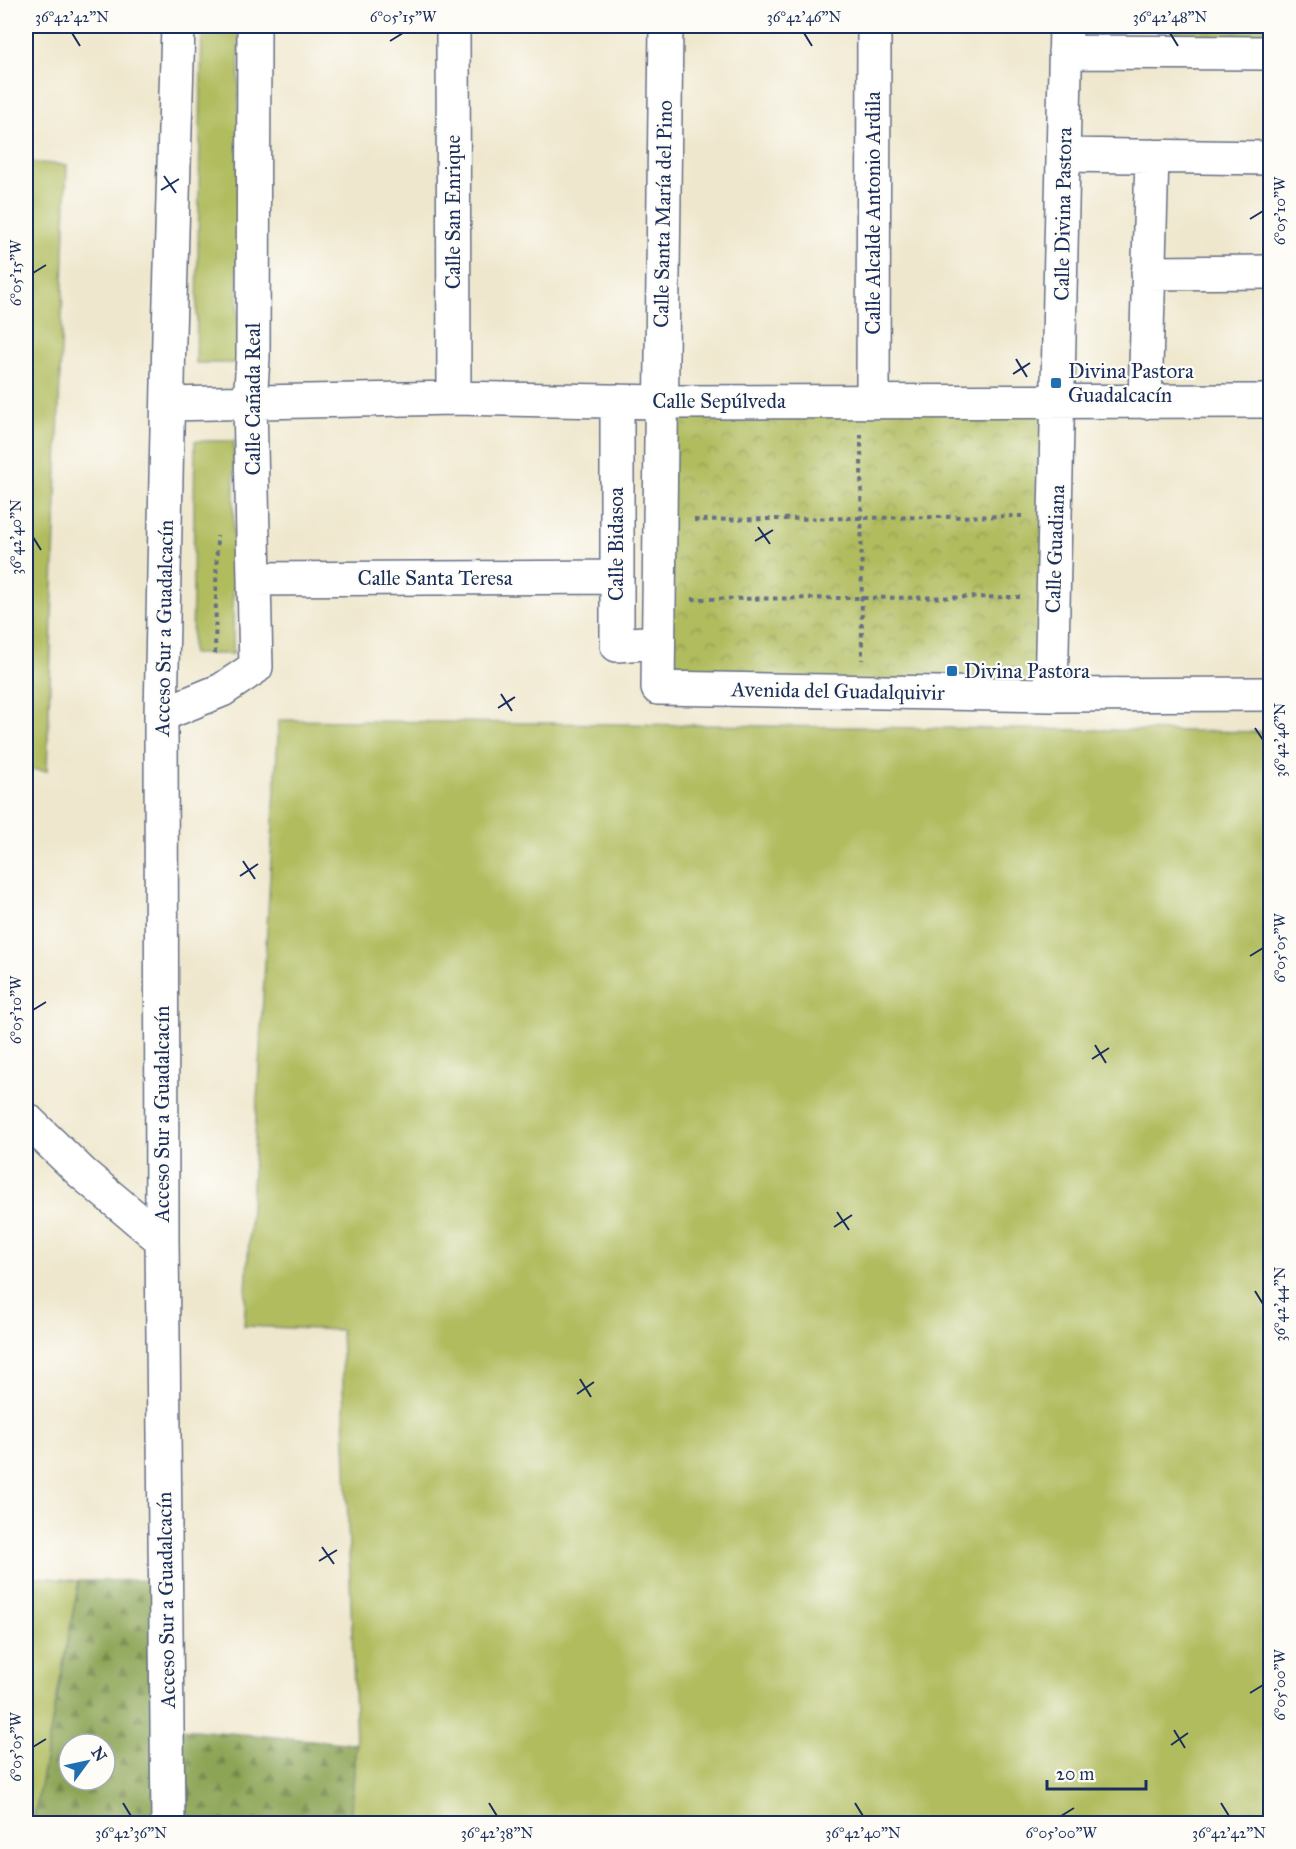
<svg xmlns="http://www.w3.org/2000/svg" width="1296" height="1849" font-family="'IM FELL Great Primer',serif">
  <defs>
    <pattern id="forest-firs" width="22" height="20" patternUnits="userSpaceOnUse" patternTransform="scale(1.5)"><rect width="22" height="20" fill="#8ca454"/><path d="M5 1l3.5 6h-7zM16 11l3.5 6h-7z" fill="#728649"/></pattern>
    <pattern id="park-crowns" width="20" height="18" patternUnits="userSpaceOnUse" patternTransform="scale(1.5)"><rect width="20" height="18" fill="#b0bc5d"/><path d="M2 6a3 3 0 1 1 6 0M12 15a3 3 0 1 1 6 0" fill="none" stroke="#8e9950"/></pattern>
  </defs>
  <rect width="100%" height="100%" fill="#fdfcf7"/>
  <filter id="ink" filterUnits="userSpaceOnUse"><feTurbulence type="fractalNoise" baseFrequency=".0167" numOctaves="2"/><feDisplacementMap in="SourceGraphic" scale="12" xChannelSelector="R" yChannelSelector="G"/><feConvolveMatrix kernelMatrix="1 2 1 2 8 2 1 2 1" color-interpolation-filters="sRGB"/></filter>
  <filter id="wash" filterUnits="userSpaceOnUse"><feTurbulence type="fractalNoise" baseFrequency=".008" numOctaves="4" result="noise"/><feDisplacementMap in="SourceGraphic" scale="24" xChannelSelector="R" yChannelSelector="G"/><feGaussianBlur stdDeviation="1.35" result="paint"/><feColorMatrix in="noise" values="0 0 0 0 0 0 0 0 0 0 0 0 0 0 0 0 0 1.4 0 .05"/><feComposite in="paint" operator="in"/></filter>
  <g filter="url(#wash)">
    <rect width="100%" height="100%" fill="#efe7cd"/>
    <path fill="#b0bc5d" stroke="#66765e" stroke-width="1.5" d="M202,26h37l-1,337h-42z
      M26,162l41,3 -20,606 -21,-2z
      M195,441h39l-1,213h-41z
      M279,720l991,12v1091h-920l6,-80 -15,-413 -97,-4z
      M26,1576l53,5 -46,242 -7,1z"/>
    <path fill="url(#forest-firs)" stroke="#546a59" stroke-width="1.5" fill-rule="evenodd" d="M159,1580l11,148 186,16 -6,79 -317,1 46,-243zM69,1744h36v36h-36z"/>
    <path fill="url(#park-crowns)" stroke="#66765e" stroke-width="1.5" d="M1171,26h99v27l-103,-1z
      M661,402l398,1 -8,292 -393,-7z"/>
  </g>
  <g filter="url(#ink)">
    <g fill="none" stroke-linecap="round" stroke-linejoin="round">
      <defs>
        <path id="minor" d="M453,26l1,372
          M666,26l-8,662 393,7 219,-1
          M1065,52l205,1
          M1064,155l206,3
          M1148,273l122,-1
          M873,400l1,-374
          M617,401v244l41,-3
          M1145,402l7,-246
          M168,404l286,-6 207,4 609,-1
          M254,579l361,-2
          M1051,695l15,-669
          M161,715l61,-25 34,-23 -6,-264 3,-45 1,-332
          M26,1119l56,54 80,67
          M168,1824l-6,-584 -1,-525 8,-380 9,-309"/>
      </defs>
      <use href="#minor" stroke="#656f85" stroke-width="36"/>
      <path stroke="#656f85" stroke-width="4" stroke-dasharray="4.5 4.5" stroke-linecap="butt" d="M861,434l1,226
        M694,520l328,-4
        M692,599l328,-2
        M215,654l2,-118"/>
      <use href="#minor" stroke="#fff" stroke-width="33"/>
    </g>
  </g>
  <path fill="none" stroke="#1b2f5e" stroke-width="2" d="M72,33l8,13M804,33l8,13M1170,33l8,13M390,41l13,-8M164,176l12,17M161,190l18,-11M1250,219l13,-8M33,273l13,-8M1016,359l11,18M1013,374l17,-11M758,527l12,17M33,537l8,13M755,541l18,-11M501,694l11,17M498,708l17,-11M1255,728l8,12M243,861l12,18M240,876l18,-12M1250,956l13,-8M33,1010l13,-8M1095,1045l11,18M1092,1059l17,-11M837,1212l12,18M834,1227l18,-12M1255,1291l8,13M580,1379l11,18M577,1394l17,-12M322,1547l12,17M319,1561l18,-11M1250,1693l13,-8M1174,1730l11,18M1171,1745l17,-12M33,1747l13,-8M123,1803l8,13M489,1803l8,13M855,1803l8,13M1221,1803l8,13M1061,1816l13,-8"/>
  <g fill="#1f6fb2" stroke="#fdfcf7" stroke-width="2">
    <rect x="1050" y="377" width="12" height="12" rx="3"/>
    <rect x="946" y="665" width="12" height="12" rx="3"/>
  </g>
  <g text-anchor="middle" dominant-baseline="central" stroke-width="4.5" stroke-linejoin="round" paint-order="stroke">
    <g font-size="21" fill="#1b2f5e" stroke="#fdfcf7">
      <text transform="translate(453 212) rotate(-90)">Calle San Enrique</text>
      <text transform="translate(873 213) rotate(-90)">Calle Alcalde Antonio Ardila</text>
      <text transform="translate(663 214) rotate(-89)">Calle Santa María del Pino</text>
      <text transform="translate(1063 214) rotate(-89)">Calle Divina Pastora</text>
      <text transform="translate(253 399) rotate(-90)">Calle Cañada Real</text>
      <text x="719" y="401">Calle Sepúlveda</text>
      <text transform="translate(616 544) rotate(-90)">Calle Bidasoa</text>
      <text transform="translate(1055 549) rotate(-88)">Calle Guadiana</text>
      <text x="435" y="578">Calle Santa Teresa</text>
      <text transform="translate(164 628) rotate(-89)">Acceso Sur a Guadalcacín</text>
      <text transform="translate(838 691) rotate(1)">Avenida del Guadalquivir</text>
      <text transform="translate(162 1114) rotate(-90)">Acceso Sur a Guadalcacín</text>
      <text transform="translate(166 1600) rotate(-91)">Acceso Sur a Guadalcacín</text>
    </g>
    <g font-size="21" fill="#1b2f5e" stroke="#fdfcf7" text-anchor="start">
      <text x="1068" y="371">Divina Pastora<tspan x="1068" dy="24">Guadalcacín</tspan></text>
      <text x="964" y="671">Divina Pastora</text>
    </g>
  </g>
  <rect width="1296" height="1849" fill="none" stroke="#fdfcf7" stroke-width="66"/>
  <g transform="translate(87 1762) rotate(57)"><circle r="28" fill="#fdfcf7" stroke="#a3aaba" stroke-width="1.5"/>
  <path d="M0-4.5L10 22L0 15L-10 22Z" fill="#1f6fb2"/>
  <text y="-9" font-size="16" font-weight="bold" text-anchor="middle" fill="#1b2f5e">N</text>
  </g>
  <path d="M1047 1780v9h99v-9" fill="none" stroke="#1b2f5e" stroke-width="3"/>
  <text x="1056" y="1780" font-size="18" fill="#1b2f5e" stroke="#fdfcf7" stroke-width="4.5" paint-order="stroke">20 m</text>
  <rect x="33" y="33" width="1230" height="1783" fill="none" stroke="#1b2f5e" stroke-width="2"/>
  <g font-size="15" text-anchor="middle" fill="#1b2f5e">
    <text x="72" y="22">36°42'42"N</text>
    <text x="403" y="22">6°05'15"W</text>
    <text x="804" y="22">36°42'46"N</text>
    <text x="1170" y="22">36°42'48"N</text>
    <text transform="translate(1280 211) rotate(-90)" y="5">6°05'10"W</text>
    <text transform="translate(16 273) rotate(-90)" y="5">6°05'15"W</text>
    <text transform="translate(16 537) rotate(-90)" y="5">36°42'40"N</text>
    <text transform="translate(1280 740) rotate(-90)" y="5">36°42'46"N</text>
    <text transform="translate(1280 948) rotate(-90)" y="5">6°05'05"W</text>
    <text transform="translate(16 1010) rotate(-90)" y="5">6°05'10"W</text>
    <text transform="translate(1280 1304) rotate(-90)" y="5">36°42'44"N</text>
    <text transform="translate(1280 1685) rotate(-90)" y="5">6°05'00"W</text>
    <text transform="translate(16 1747) rotate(-90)" y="5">6°05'05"W</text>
    <text x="131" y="1838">36°42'36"N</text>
    <text x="497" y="1838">36°42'38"N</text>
    <text x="863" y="1838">36°42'40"N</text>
    <text x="1061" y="1838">6°05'00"W</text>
    <text x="1229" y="1838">36°42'42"N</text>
  </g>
</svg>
